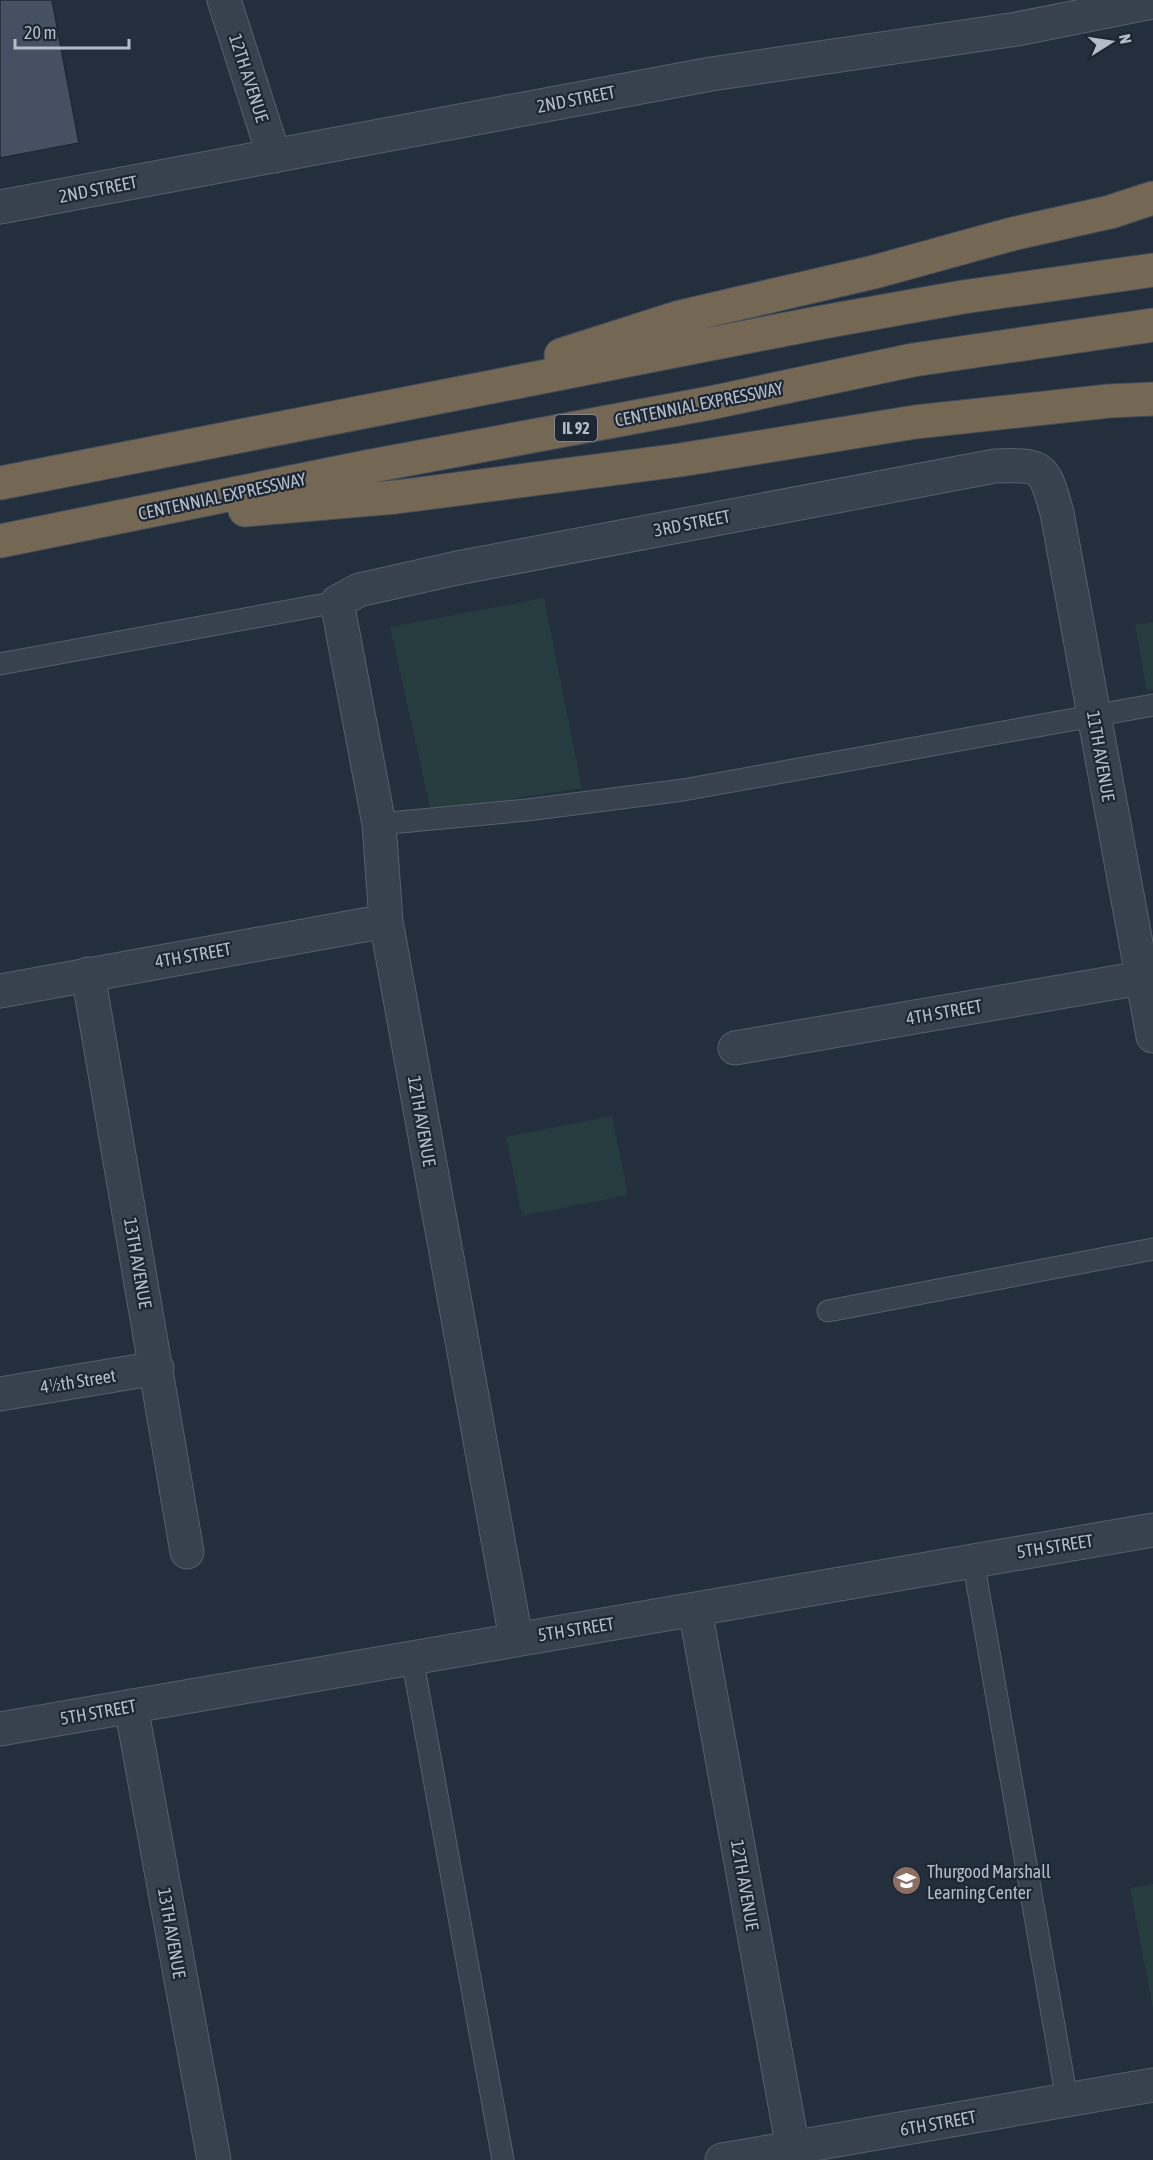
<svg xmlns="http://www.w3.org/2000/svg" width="1153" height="2160" font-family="'Asap Condensed',sans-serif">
  <rect width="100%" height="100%" fill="#242f3e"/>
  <path fill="#263c3f" d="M544,598l38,190 -151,24 -41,-185z
    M1153,622v68l-6,1 -12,-66z
    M612,1116l16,79 -106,21 -16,-79z
    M1153,1884v125l-23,-121z"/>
  <path fill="#455162" stroke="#1f2835" stroke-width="1.5" d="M0,0h52l27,143 -79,15z"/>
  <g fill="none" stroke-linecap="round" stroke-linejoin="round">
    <defs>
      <path id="service" d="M0,664l337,-62
        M379,824l148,-14 156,-20 470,-85
        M828,1311l325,-62
        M973,1560l94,540
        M412,1657l91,503"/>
      <path id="minor" d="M224,0l50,156
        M0,207l711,-133 306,-45 136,-27
        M88,974l99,578
        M0,991l386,-70
        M735,1048l418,-72
        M0,1394l157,-26
        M695,1609l100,551
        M516,1639l-130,-718 -7,-97 -42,-222 22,-12 98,-22 538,-102c50,-2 49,1 62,47l96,523
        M131,1706l83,454
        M0,1729l1153,-199
        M722,2160l431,-75"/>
      <path id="motorway" d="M561,355l119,-38 194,-45 138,-38 98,-22 43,-14
        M0,483l823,-161 140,-25 190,-27
        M245,510l151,-13 284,-37 235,-38 194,-21 44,-2
        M0,541l366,-74 344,-64 203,-43 240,-35"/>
    </defs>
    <use href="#service" stroke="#565f6c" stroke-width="23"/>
    <use href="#minor" stroke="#565f6c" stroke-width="35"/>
    <use href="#motorway" stroke="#434c59" stroke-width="35"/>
    <use href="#service" stroke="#38414e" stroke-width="21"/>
    <use href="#minor" stroke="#38414e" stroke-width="33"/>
    <use href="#motorway" stroke="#746855" stroke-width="33"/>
  </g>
  <defs>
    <symbol id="school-disc" viewBox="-11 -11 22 22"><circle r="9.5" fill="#8d6e63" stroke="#1d2633"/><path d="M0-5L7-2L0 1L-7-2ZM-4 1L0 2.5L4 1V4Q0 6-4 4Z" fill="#fff"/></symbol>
  </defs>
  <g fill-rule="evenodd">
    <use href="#school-disc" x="890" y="1864" width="33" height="33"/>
  </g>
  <g text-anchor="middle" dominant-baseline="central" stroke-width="4.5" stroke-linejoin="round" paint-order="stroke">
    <rect fill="#1d2633" stroke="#878f9c" stroke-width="1.5" x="555" y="415" width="42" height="26" rx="4.5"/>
    <g font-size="16" font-weight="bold" fill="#b4bcc9">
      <text x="576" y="428">IL 92</text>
    </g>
    <g font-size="18" fill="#b4bcc9" stroke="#1d2633">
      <text transform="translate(249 78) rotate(72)">12TH AVENUE</text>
      <text transform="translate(576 99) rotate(-11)">2ND STREET</text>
      <text transform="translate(98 189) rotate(-11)">2ND STREET</text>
      <text transform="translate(699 404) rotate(-11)">CENTENNIAL EXPRESSWAY</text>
      <text transform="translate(222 496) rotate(-12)">CENTENNIAL EXPRESSWAY</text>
      <text transform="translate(692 523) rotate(-11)">3RD STREET</text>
      <text transform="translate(1101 756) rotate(80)">11TH AVENUE</text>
      <text transform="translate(193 955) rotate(-10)">4TH STREET</text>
      <text transform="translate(944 1012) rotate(-10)">4TH STREET</text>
      <text transform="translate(422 1121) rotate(80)">12TH AVENUE</text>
      <text transform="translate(138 1263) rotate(80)">13TH AVENUE</text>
      <text transform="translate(78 1381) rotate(-9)">4½th Street</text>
      <text transform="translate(1055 1546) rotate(-9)">5TH STREET</text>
      <text transform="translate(576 1629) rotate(-9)">5TH STREET</text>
      <text transform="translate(98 1712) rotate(-10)">5TH STREET</text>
      <text transform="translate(745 1885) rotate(80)">12TH AVENUE</text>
      <text transform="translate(172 1933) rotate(80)">13TH AVENUE</text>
      <text transform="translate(938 2123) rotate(-10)">6TH STREET</text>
    </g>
    <g font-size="18" fill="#b4bcc9" stroke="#1d2633" text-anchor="start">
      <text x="927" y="1871">Thurgood Marshall<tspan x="927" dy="21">Learning Center</tspan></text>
    </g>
  </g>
  <g transform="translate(1111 42) rotate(78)" stroke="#1d2633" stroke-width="4.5" paint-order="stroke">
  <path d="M0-4.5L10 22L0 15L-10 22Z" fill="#b4bcc9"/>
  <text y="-9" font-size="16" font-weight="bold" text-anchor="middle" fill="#b4bcc9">N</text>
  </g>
  <path d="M15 39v9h114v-9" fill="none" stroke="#b4bcc9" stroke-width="3"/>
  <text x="24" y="39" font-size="18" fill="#b4bcc9" stroke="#1d2633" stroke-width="4.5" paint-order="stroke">20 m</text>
</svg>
